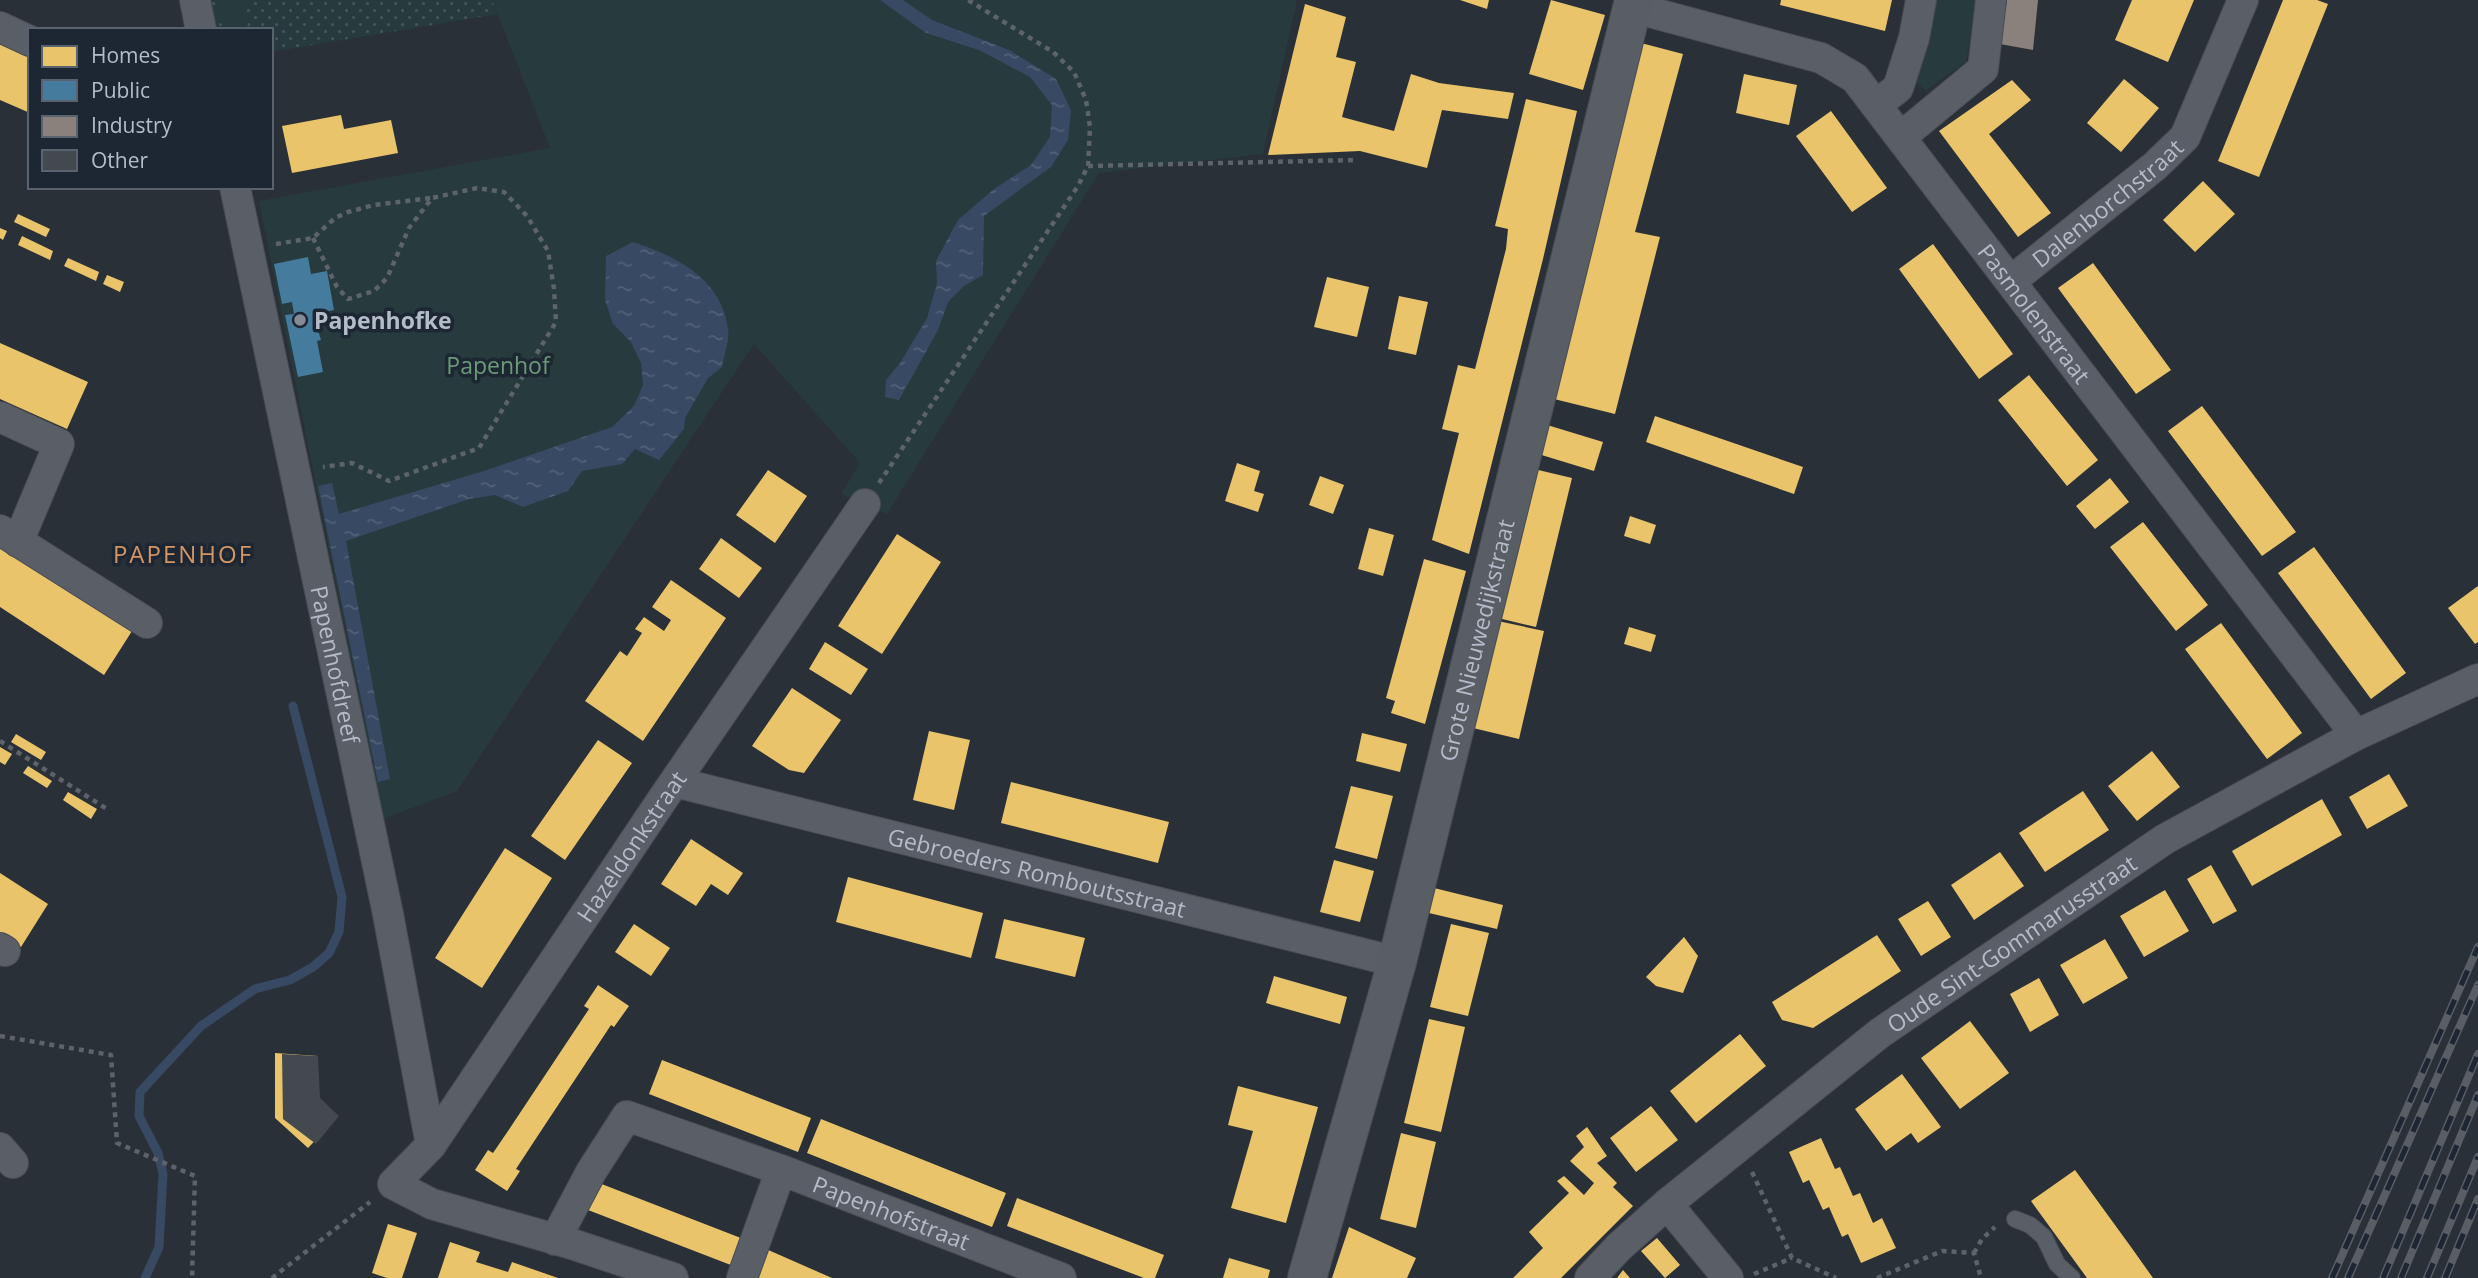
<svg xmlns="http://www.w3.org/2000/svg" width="2478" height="1278" font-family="'Open Sans',sans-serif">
  <defs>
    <pattern id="grass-dots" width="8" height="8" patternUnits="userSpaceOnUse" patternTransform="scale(1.75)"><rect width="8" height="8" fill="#273a3e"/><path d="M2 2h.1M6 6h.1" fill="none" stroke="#445559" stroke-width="1.8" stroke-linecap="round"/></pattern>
    <pattern id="water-ripples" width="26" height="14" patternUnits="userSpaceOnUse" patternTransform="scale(1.75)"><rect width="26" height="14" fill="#384963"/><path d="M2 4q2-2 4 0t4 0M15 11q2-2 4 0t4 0" fill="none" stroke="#526178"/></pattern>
  </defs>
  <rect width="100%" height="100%" fill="#2a3038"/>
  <path fill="url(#grass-dots)" d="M210,0h282l6,14 -227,38v-22h-54z"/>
  <path fill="#273a3e" d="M217,0h25l6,25 -25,5z
    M492,0h805l-34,154 -164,19 -212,341 -46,-20 19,-31 -106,-119 -297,447 -74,28 -124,-618 291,-53z
    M1935,0h41l-10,62 -41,29 -11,-12z"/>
  <path fill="url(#water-ripples)" d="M880,0h23l29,20 77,30 47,29 15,31 -3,30 -17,27 -67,49 -1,59 -19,11 -16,16 -10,28 -39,70 -14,-3 1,-17 14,-17 27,-45 10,-35 -1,-22 22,-41 36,-31 37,-24 19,-28 2,-32 -22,-28 -51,-27 -53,-17z
    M633,242c43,14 89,37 95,87 2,11 -4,26 -6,38l-14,11 -23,40 -1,11 -25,31 -24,-11 -13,15 -40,7 -14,20 -45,16 -28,-12 -26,4 -123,42 44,238 -12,3 -60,-296 14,-3 7,31 145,-43 128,-44 22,-21 9,-21 -2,-22 -10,-21 -18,-18 -8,-24 1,-44z"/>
  <path fill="#e9c46a" d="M1460,0h29l-2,9z
    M1551,0l54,15 -22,75 -54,-16z
    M1781,0h111l-7,31 -105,-26z
    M2132,0h62l-26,62 -53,-22z
    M2283,0h34l11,4 -69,173 -41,-16z
    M1305,4l41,13 -10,40 20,5 -14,55 52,14 17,-57 28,9 75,10 -6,26 -66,-9 -15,58 -67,-17 -92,4z
    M0,43l30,13v57l-30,-13z
    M1641,43l42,11 -48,178 25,5 -45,177 -65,-16z
    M1744,74l53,11 -8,40 -53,-12z
    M2124,79l35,29 -38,44 -34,-29z
    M2012,80l19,20 -42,34 62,79 -33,24 -79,-106z
    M1526,99l51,12 -34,148 -74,295 -37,-14 27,-107 -17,-4 16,-64 17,4 31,-120 2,-20 -13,-3z
    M1831,111l56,77 -35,24 -56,-76z
    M341,115l3,14 47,-9 7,33 -106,20 -10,-47z
    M2203,181l32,33 -40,38 -32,-32z
    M18,214l32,15 -4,8 -32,-15z
    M0,228l7,3 -4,9 -3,-2z
    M22,236l31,15 -3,9 -32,-15z
    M1933,244l80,110 -34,25 -80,-110z
    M68,258l31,14 -3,9 -32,-15z
    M2093,263l78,107 -35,24 -78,-106z
    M107,275l17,7 -4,10 -17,-8z
    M1327,277l42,10 -12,50 -43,-10z
    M1399,296l29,6 -12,53 -28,-6z
    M0,343l88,39 -21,47 -67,-30z
    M2029,375l69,85 -31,26 -69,-86z
    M2202,406l94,126 -34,24 -94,-125z
    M1655,416l148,51 -9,27 -148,-52z
    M1544,424l59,18 -9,29 -59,-18z
    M1237,463l23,8 -6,20 10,3 -6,18 -33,-11z
    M1534,469l38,9 -36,149 -38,-9z
    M768,470l39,26 -32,47 -39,-28z
    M1320,476l24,9 -11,29 -24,-9z
    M2110,478l19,24 -34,27 -19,-23z
    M1630,516l26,9 -6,19 -26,-8z
    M2143,522l65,83 -32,26 -66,-84z
    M1369,528l25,7 -11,41 -25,-7z
    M897,534l44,28 -59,92 -44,-28z
    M721,538l41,30 -23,30 -40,-29z
    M0,546l132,85 -28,44 -104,-68z
    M2314,547l92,126 -35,26 -93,-126z
    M1424,559l42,12 -41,153 -34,-11 4,-12 -9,-3z
    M671,580l55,38 -83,123 -58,-40 35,-50 7,5 15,-23 -7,-4 9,-12 20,14 7,-11 -19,-13z
    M2478,586v56l-3,2 -27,-36z
    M1498,621l46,10 -25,108 -46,-11z
    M2221,623l81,110 -35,26 -82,-110z
    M1629,627l27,8 -5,17 -27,-8z
    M825,642l43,27 -17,26 -42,-26z
    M792,688l49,32 -37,53 -15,-3 -37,-24z
    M929,731l41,9 -16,70 -41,-10z
    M1362,733l45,11 -7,28 -44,-11z
    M16,734l30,18 -5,8 -30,-18z
    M598,740l34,23 -67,97 -34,-24z
    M0,747l12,7 -7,11 -5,-3z
    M2152,751l28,36 -43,34 -29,-35z
    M28,766l24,15 -5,7 -24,-15z
    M2389,774l19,32 -41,23 -18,-32z
    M1011,782l158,40 -11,41 -157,-40z
    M1351,786l42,10 -16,63 -42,-11z
    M2083,791l26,39 -64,42 -26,-39z
    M68,792l29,17 -6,10 -28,-19z
    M2322,799l20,36 -90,51 -20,-35z
    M691,839l52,34 -15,22 -17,-11 -15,22 -35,-22z
    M505,848l47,30 -70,110 -47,-30z
    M2000,852l24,34 -50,34 -23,-35z
    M1334,860l40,11 -14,51 -40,-10z
    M2211,865l26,46 -24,13 -26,-45z
    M0,873l48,31 -27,43 -21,-13z
    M848,877l135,36 -12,45 -135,-36z
    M1434,888l69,17 -6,24 -68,-16z
    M2165,890l24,41 -45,26 -24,-41z
    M1928,901l23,36 -30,19 -23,-37z
    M1004,919l81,19 -10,39 -80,-19z
    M634,924l36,24 -19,28 -36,-24z
    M1451,924l38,9 -21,83 -38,-9z
    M1877,935l24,36 -88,57 -31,-8 -10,-18z
    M1684,937l14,19 -15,37 -27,-7 -10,-9z
    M2105,939l23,39 -45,26 -23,-39z
    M1274,976l73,21 -7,27 -74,-21z
    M2039,978l20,37 -29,17 -20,-38z
    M598,985l31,21 -15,21 -3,-2 -76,115 -19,29 4,2 -13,20 -32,-21 13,-20 5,3 19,-28 77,-116 -5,-3z
    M1429,1019l36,8 -24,105 -37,-9z
    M1970,1021l39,52 -49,36 -39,-51z
    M1740,1034l26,32 -70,57 -26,-32z
    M275,1053l43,3 -1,42 20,20 -29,30 -33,-30z
    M662,1060l149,58 -13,34 -149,-58z
    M1902,1074l39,53 -23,16 -7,-10 -25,18 -31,-42z
    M1238,1086l80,21 -32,116 -55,-15 22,-77 -25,-6z
    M1651,1106l27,34 -42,32 -26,-34z
    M821,1119l185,74 -14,34 -185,-74z
    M1587,1127l20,29 -10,7 20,20 -4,4 20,19 -72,72h-48l30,-30 -14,-16 40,-39 -12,-12 7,-5 20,19 10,-12 -24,-22 14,-14 -8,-11z
    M1401,1133l35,9 -20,86 -36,-9z
    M1821,1138l14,31 5,-2 13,29 7,-3 13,30 9,-5 14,30 -35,15 -13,-29 -6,3 -13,-30 -6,3 -14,-30 -6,3 -14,-31z
    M2075,1170l56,77 22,31h-66l-56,-77z
    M599,1183l147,57 -10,27 -148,-57z
    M1017,1198l147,57 -9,23h-11l-137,-52z
    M388,1224l29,9 -15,45h-15l-15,-5z
    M1349,1227l67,31 -9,20h-75z
    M1657,1238l23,27 -15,13 -24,-27z
    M450,1242l30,10 -4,10 32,10 4,-10 46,16h-120z
    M766,1249l66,29h-79z
    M1229,1258l41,12 -2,8h-45z
    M1623,1270l7,8h-13z"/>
  <path fill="#457b9d" d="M308,257l3,17 16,-3 7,39 -21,4 8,26 -4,1 6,31 -25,5 -13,-62 9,-1 -2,-12 -10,2 -8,-40z"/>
  <path fill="#8a817c" d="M2007,0h31l-5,50 -33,-6z"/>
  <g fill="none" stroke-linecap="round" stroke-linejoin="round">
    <path stroke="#384963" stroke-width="9" d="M145,1278l14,-31 4,-73 -5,-21 -19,-37 1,-24 61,-66 54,-37 35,-9 23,-13 16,-14 10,-21 3,-35 -49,-191"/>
  </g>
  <path fill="#444950" d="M282,1054l36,2 2,42 19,18 -23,28 -33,-25z"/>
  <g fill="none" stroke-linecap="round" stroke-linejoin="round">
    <defs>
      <path id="service" d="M2015,1219l15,6 14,12 13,27 15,14"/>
      <g id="minor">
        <path d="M195,0l6,30"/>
        <path id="s1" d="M1631,7l190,51 34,20 501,657"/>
        <path d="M0,27l30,14"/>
        <path d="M1876,105l22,-17 16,-50 7,-38"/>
        <path d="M1901,137l82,-68 8,-69"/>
        <path id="s2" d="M235,187l153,727 43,231"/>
        <path id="s3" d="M2011,281l144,-115 30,-29 58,-137"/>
        <path d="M0,417l59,27 -41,98"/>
        <path d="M0,530l147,93"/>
        <path id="s4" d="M675,782l722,180"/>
        <path d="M0,948l5,3"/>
        <path d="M0,1148l13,15"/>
        <path d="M1667,1204l61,74"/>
        <path id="s5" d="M555,1240l36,-68 36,-56 154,54 280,108"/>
        <path id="s6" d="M673,1278l-101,-34 -140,-40 -39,-20 38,-39 231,-345 203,-296"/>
        <path d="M742,1278l39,-108"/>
        <path id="s7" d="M1590,1278l29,-31 48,-43 213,-171 285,-194 191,-104 122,-56"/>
      </g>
      <g id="secondary">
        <path id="s8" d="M1307,1278l90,-316 237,-962"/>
      </g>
    </defs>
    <use href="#service" stroke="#484c53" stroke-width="18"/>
    <use href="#minor" stroke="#484c53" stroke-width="32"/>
    <use href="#secondary" stroke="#484c53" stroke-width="40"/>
    <path stroke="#5d636a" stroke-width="4.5" stroke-dasharray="5 5" stroke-linecap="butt" d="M1088,166l267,-6
      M313,238l24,49 11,12 26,-8 13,-13 22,-50 23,-30 45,-10 27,4 23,24 21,35 6,38 2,33 -77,126 -90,33 -37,-18 -29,4
      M276,244l37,-6 22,-20 13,-6 26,-7 57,-7
      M879,483l199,-297 10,-20 2,-39 -4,-27 -12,-28 -21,-20 -85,-52
      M0,741l107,68
      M0,1036l111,19 6,88 78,33 -3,102
      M1752,1172l40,86 44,20
      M1974,1253l8,-14 13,-12
      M1754,1274l38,-16
      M272,1278l98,-76
      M1877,1278l65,-27 32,2 7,25"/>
    <use href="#service" stroke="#5a5e66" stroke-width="16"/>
    <use href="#minor" stroke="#5a5e66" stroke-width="30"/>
    <use href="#secondary" stroke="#595d64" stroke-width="38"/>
    <defs>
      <path id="rail" d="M2332,1278l146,-331
        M2348,1278l130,-293
        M2383,1278l95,-224
        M2401,1278l77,-183
        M2427,1278l51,-121
        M2445,1278l33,-79"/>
    </defs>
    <use href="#rail" stroke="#595d64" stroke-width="8"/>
    <use href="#rail" stroke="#1d2633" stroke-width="5" stroke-dasharray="16" stroke-linecap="butt"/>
  </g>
  <circle fill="#848b96" stroke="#1d2633" stroke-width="2.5" cx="300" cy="320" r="7"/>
  <g text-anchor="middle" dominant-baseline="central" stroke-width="7" stroke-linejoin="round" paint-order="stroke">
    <g font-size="23" fill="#b4bcc9" stroke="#1d2633">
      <text stroke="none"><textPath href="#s3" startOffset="124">Dalenborchstraat</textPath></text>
      <text stroke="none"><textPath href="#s1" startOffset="532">Pasmolenstraat</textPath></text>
      <text stroke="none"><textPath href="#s8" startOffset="660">Grote Nieuwedijkstraat</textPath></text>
      <text stroke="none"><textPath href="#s2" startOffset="488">Papenhofdreef</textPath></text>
      <text stroke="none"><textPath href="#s6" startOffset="710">Hazeldonkstraat</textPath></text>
      <text stroke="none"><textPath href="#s4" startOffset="373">Gebroeders Romboutsstraat</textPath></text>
      <text stroke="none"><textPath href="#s7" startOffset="539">Oude Sint-Gommarusstraat</textPath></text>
      <text stroke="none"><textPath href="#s5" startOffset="425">Papenhofstraat</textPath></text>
    </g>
    <g font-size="23" font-weight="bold" fill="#b4bcc9" stroke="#1d2633" text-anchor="start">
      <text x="314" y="320">Papenhofke</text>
    </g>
    <g font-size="23" fill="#6b9a76" stroke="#1d2633">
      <text x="498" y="365">Papenhof</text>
    </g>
    <g font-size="24" letter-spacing="2" fill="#d59563" stroke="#1d2633">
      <text x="183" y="553">PAPENHOF</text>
    </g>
  </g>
  <rect x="28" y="28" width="245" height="161" fill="#1d2633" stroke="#59626f" stroke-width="2"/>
  <rect x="42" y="46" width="35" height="21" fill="#e9c46a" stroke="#59626f" stroke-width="2"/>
  <text x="91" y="63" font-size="21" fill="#b4bcc9">Homes</text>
  <rect x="42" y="80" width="35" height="21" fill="#457b9d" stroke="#59626f" stroke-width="2"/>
  <text x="91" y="98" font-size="21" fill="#b4bcc9">Public</text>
  <rect x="42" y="116" width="35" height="21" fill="#8a817c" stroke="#59626f" stroke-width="2"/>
  <text x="91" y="133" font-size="21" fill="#b4bcc9">Industry</text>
  <rect x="42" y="150" width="35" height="21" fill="#444950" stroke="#59626f" stroke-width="2"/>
  <text x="91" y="168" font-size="21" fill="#b4bcc9">Other</text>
</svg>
